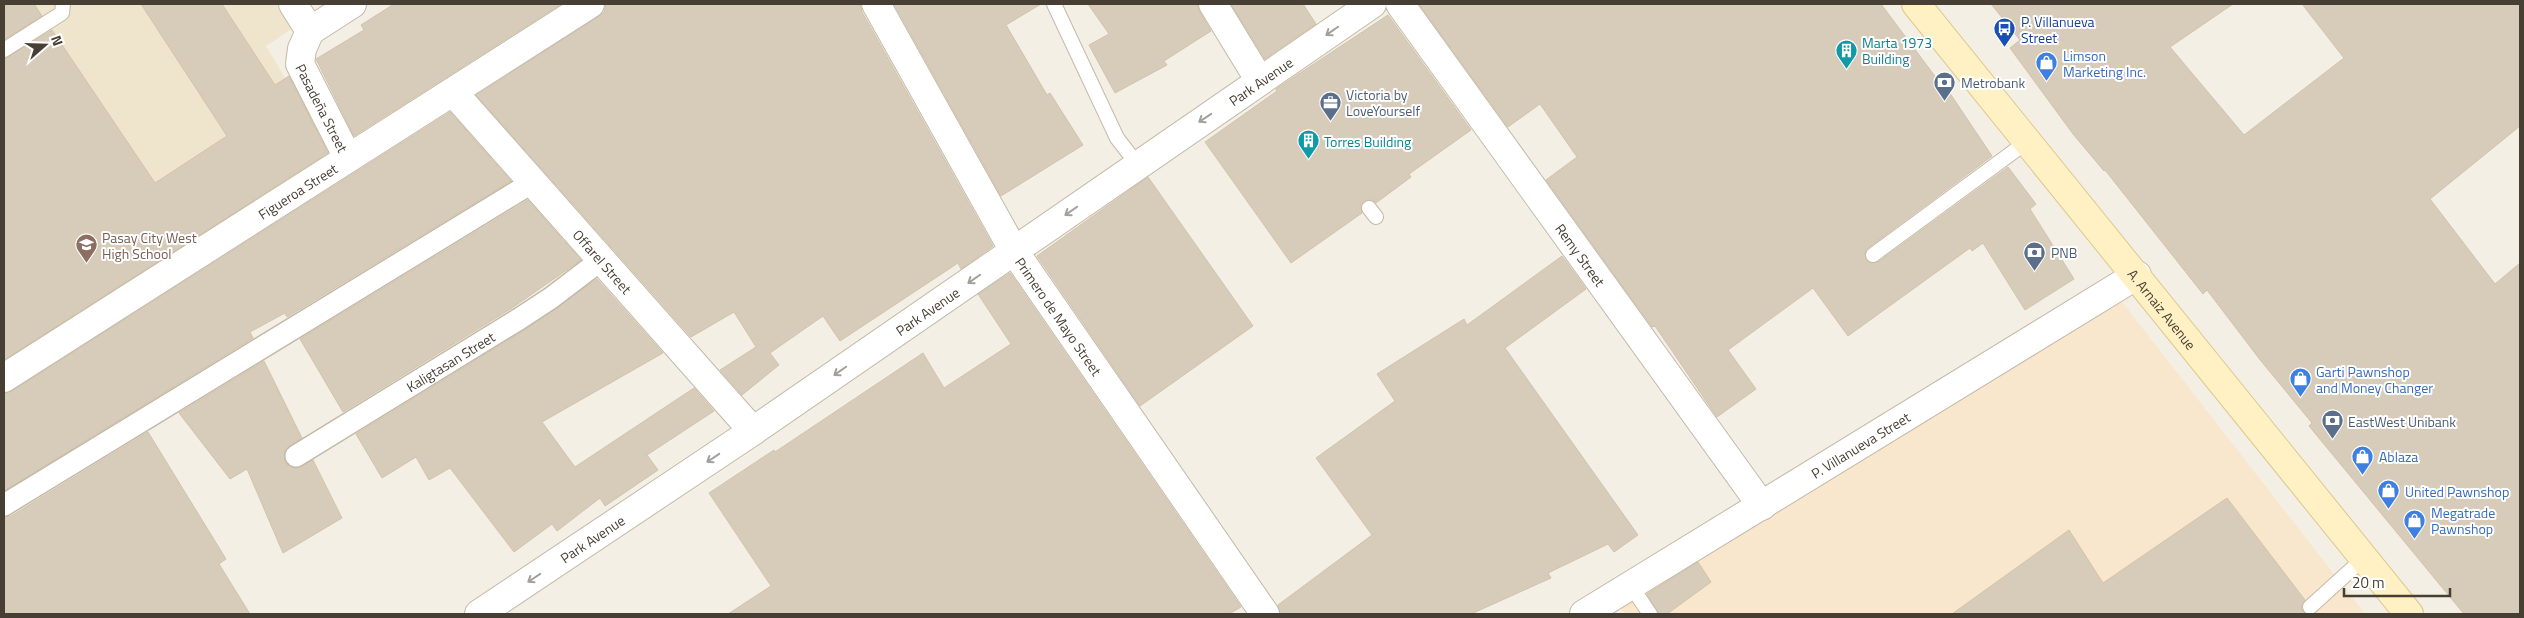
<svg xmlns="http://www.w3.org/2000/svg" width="2524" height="618" font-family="'Titillium Web',sans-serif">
  <rect width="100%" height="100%" fill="#f4efe4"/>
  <path fill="#f8e6cd" d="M2112,289l253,325h-740l-7,-10z"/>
  <path fill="#efe5cd" d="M4,4h272l17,24 -27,18 67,112 -329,213z"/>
  <path fill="#d7cbb9" stroke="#d2c3ab" d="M4,4h30l8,12 -38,24z
    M141,4h81l53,81 14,-9 39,77 -324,207v-301l48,-29 103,153 72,-47z
    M394,4h167l-207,132 -38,-77 48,-29 -3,-5z
    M606,4h254l2,8 131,234 -32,23 -3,-6 -118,78 -17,-25 -53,37 9,12 -37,30 -22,-25 36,-23 -22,-35 -43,25 -215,-242 122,-78 6,-5z
    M894,4h147l-35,21 41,70 3,-2 33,52 -82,51z
    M1088,4h109l3,8 11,19 -47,30 3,4 -52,28 -26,-48 20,-11z
    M1231,4h72l13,20 -51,35z
    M1419,4h462l56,75 2,-2 53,79 -124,92 -3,4 1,8 4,3 8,-1 130,-95 28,37 -6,5 44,70 -49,31 -42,-67 -11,8 -2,-3 -122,88 -35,-48 -85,62 28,39 -39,28 -62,-91 -3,1 -106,-147 31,-23 -37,-53 -32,23z
    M1991,4h242l-63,43 74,88 100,-77 -42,-54h218v122l-90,73 65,85 25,-21v351h-56l-155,-188 3,-3 -51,-62 -54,-71 -4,4 -98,-124 -1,1 -31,-37 -63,-86 10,-8z
    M1388,15l83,115 -62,44 2,3 -35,26 -4,-3 -8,1 -3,4 1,8 -71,50 -86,-121 72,-51 -1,-2z
    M450,112l61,69 -224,136 -2,-4 -35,19 3,6 -249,153v-98l8,-2z
    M1148,177l105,149 -113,80 -103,-150z
    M528,200l53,60 -69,48 -169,104 -43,-73z
    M1562,256l24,33 -81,59 133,187 -24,17 -6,-8 -60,29 3,5 -80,36h-191l-2,-9 94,-70 -56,-77 79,-57 -18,-27 87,-55 3,6z
    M1010,273l231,334 -12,7h-501l43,-28 -62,-93 65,-43 1,2 148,-99 21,35 67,-44 -33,-50z
    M597,279l66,74 -121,69 33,45 119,-79 20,23 -67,44 11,15 -53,36 -5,-8 -43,33 -5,-7 -38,28 -64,-84 -21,12 -13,-23 -34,21 -26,-44 170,-105z
    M264,361l38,77 -17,12v12l5,5 7,1 16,-8 29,58 -59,35 -36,-84 -17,10 -51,-66z
    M148,432l78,127 -7,5 31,50h-246v-97l7,-1z
    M2227,498l78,102 -4,8 5,6h-354l117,-84 34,53z
    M1698,562l13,20 -44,32h-8l-12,-20z"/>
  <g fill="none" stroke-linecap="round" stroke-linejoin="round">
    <defs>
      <path id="service" d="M1054,4l63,134 20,26
        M4,50l58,-37 1,-9
        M1369,208l7,9
        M1873,255l155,-114
        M1631,586l19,28
        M2310,607l54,-49"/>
      <g id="pedestrian">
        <path id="s1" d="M296,456l223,-137 32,-21 50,-38"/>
        <path d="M4,505l529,-323"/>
      </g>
      <g id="minor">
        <path d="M293,4l17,27"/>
        <path id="s2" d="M876,4l138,247 251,363"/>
        <path d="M1213,4l47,77"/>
        <path id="s3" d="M1400,4l362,502"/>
        <path id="s4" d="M310,31l-8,18 -2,15 48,94"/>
        <path d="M310,31l42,-27"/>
        <path id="s5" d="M453,92l300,339"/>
        <path id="s6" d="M4,378l586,-374"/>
        <path id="s7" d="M479,614l274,-183 619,-427"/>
        <path id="s8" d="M1584,614l553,-339"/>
      </g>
      <g id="secondary">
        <path id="s9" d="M1916,4l493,610"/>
      </g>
    </defs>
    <use href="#service" stroke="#c3baa9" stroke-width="16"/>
    <use href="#pedestrian" stroke="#c3baa9" stroke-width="24"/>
    <use href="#minor" stroke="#c3baa9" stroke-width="30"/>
    <use href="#secondary" stroke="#dcc891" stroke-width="30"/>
    <use href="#service" stroke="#fff" stroke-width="14"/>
    <use href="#pedestrian" stroke="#fff" stroke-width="21"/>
    <use href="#minor" stroke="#fff" stroke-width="28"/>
    <use href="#secondary" stroke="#fff1c3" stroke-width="28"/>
  </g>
  <defs><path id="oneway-shaft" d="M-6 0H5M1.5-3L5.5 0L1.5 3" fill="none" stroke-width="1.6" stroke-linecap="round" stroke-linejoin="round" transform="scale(1.25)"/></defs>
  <g stroke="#a39f9a">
    <use href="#oneway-shaft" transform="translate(1332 31) rotate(145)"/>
    <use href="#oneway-shaft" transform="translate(1205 118) rotate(146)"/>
    <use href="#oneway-shaft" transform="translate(1071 211) rotate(145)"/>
    <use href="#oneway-shaft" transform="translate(974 279) rotate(145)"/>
    <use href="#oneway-shaft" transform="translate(840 371) rotate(145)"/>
    <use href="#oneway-shaft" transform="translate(713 458) rotate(146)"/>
    <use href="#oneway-shaft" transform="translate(534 578) rotate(146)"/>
  </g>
  <defs>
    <symbol id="bus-pin" viewBox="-11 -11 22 30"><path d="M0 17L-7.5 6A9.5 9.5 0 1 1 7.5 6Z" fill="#1a4fb4" stroke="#fff"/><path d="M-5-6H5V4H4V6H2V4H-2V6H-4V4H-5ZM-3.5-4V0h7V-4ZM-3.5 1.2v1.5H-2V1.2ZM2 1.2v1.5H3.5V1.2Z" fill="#fff"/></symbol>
    <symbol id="building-pin" viewBox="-11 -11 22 30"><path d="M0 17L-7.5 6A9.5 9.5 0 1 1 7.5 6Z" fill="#0f9aa8" stroke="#fff"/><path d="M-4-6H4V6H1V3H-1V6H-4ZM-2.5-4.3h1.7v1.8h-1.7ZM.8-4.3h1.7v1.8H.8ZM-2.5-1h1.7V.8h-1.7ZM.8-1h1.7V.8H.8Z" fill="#fff"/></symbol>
    <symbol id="shop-pin" viewBox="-11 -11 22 30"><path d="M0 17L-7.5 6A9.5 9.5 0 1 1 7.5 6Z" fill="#3f7fe0" stroke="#fff"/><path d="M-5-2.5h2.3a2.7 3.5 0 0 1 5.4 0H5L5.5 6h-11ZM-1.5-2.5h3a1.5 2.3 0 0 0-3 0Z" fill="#fff"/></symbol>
    <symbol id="bank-pin" viewBox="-11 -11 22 30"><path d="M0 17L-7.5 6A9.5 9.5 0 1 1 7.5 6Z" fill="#5c6f8a" stroke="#fff"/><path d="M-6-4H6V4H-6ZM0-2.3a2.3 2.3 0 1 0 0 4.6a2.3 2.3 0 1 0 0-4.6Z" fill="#fff"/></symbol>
    <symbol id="office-pin" viewBox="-11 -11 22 30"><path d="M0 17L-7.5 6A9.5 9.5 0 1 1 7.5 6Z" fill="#5c6f8a" stroke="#fff"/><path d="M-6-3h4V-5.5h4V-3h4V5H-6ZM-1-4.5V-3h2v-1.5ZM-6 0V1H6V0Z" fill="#fff"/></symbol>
    <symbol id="school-pin" viewBox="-11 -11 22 30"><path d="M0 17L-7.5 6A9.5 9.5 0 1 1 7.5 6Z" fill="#8d6e63" stroke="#fff"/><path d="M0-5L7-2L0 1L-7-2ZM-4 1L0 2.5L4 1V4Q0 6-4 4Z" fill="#fff"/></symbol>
  </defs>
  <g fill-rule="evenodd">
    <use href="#bus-pin" x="1992" y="16" width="25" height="34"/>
    <use href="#building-pin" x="1834" y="38" width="25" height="34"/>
    <use href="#shop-pin" x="2034" y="50" width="25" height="34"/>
    <use href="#bank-pin" x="1932" y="70" width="25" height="34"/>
    <use href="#office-pin" x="1318" y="90" width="25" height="34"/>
    <use href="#building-pin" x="1296" y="128" width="25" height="34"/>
    <use href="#school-pin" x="74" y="232" width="25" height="34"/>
    <use href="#bank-pin" x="2022" y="240" width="25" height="34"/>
    <use href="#shop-pin" x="2288" y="366" width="25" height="34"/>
    <use href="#bank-pin" x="2320" y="408" width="25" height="34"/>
    <use href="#shop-pin" x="2350" y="444" width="25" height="34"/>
    <use href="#shop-pin" x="2376" y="478" width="25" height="34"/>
    <use href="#shop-pin" x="2402" y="508" width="25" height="34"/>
  </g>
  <g text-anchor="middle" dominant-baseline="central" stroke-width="4" stroke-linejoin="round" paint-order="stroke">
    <g font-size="14" fill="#164399" stroke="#fff" text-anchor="start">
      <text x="2021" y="21">P. Villanueva<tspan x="2021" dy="16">Street</tspan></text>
    </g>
    <g font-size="14" fill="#0d838f" stroke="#fff" text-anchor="start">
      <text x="1862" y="42">Marta 1973<tspan x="1862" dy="16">Building</tspan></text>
      <text x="1324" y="141">Torres Building</text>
    </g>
    <g font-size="14" fill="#366cbe" stroke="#fff" text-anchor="start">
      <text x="2063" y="55">Limson<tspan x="2063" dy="16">Marketing Inc.</tspan></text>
      <text x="2316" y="371">Garti Pawnshop<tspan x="2316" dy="16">and Money Changer</tspan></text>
      <text x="2379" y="456">Ablaza</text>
      <text x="2405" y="491">United Pawnshop</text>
      <text x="2431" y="512">Megatrade<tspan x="2431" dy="16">Pawnshop</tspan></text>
    </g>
    <g font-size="14" fill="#473f34" stroke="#fff">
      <text stroke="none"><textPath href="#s7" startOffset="946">Park Avenue</textPath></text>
      <text stroke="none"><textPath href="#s4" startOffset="84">Pasadeña Street</textPath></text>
      <text stroke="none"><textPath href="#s6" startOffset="348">Figueroa Street</textPath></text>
      <text stroke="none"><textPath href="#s3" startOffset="309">Remy Street</textPath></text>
      <text stroke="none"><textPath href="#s5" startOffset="226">Offarel Street</textPath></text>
      <text stroke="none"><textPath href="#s9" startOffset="392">A. Arnaiz Avenue</textPath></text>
      <text stroke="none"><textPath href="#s7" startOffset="541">Park Avenue</textPath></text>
      <text stroke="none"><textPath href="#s2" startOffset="362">Primero de Mayo Street</textPath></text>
      <text stroke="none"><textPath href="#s1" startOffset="181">Kaligtasan Street</textPath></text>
      <text stroke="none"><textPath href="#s8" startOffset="324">P. Villanueva Street</textPath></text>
      <text stroke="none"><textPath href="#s7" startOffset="136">Park Avenue</textPath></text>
    </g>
    <g font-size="14" fill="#4e5e75" stroke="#fff" text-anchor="start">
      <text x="1961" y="82">Metrobank</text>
      <text x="1346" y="94">Victoria by<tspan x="1346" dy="16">LoveYourself</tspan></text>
      <text x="2051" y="252">PNB</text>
      <text x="2348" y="421">EastWest Unibank</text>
    </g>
    <g font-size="14" fill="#785e54" stroke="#fff" text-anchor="start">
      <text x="102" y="237">Pasay City West<tspan x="102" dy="16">High School</tspan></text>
    </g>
  </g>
  <rect width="2524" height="618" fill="none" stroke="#473f34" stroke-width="10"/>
  <g transform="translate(45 45) rotate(70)" stroke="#ffffff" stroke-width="4" paint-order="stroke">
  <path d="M0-4L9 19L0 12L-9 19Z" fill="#473f34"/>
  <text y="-8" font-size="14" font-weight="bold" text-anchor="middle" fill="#473f34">N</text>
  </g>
  <path d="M2344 588v8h106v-8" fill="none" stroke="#473f34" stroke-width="2.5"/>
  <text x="2352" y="588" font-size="15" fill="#473f34" stroke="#ffffff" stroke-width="4" paint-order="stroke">20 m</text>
</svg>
